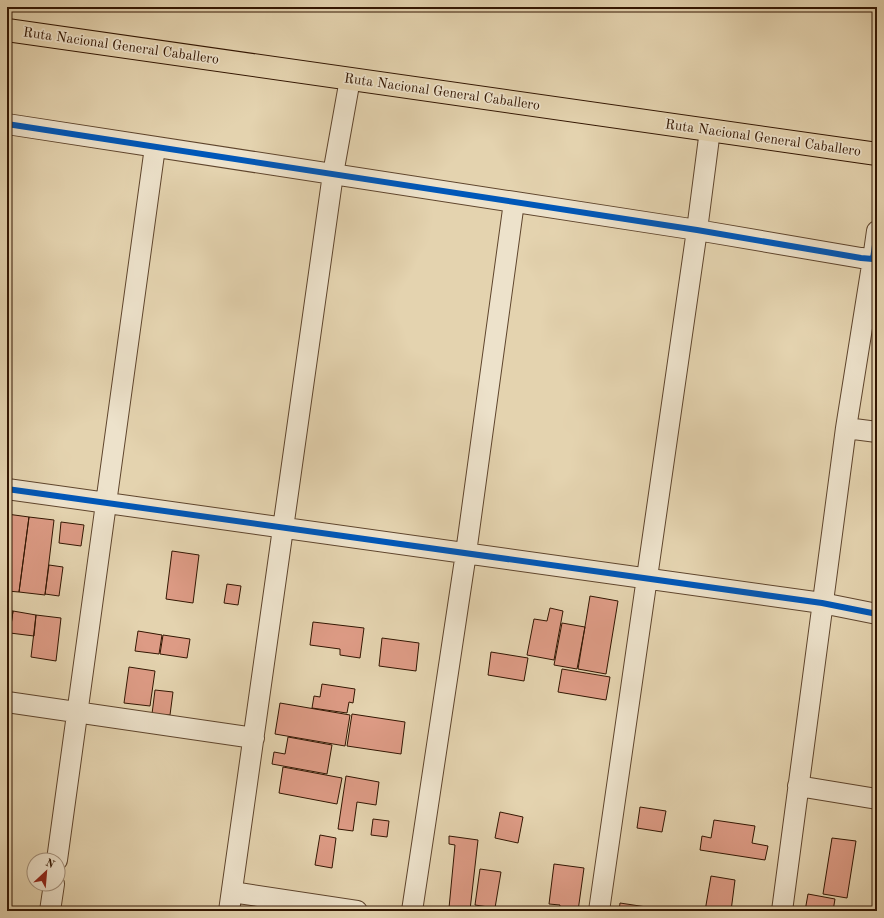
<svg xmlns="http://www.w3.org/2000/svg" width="884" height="918" font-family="'Old Standard TT',serif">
  <rect width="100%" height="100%" fill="#e4d3af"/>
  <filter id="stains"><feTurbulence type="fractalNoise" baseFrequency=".005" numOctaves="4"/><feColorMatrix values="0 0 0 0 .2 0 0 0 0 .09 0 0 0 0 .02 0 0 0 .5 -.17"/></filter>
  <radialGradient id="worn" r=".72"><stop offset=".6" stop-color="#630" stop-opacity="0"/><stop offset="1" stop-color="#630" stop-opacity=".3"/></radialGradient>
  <path fill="#dd9b85" stroke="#331602" d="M7,514l22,3 -10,75 -12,-1z
    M29,517l25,3 -9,75 -26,-3z
    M61,522l23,3 -3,21 -22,-3z
    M172,551l27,4 -6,48 -27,-4z
    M49,565l14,2 -4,29 -14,-2z
    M227,584l14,2 -3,19 -14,-2z
    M590,596l28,5 -12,73 -28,-5z
    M550,608l13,3 -9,49 -27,-5 7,-36 13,2z
    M7,610l6,1 -3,21h-3z
    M13,611l23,4 -2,21 -24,-3z
    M36,615l25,3 -5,43 -25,-4z
    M313,622l51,6 -4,30 -20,-3v-6l-30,-4z
    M562,623l23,4 -8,42 -23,-4z
    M138,631l24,4 -3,19 -24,-3z
    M163,635l27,4 -3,19 -27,-4z
    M382,638l37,5 -3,28 -37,-5z
    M491,652l37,6 -4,23 -36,-6z
    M129,667l26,4 -5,35 -26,-3z
    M562,669l48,8 -4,23 -48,-8z
    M322,684l33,5 -2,14 -4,-1 -2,11 -35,-5 2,-12 6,1z
    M155,690l18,2 -3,23 -18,-1z
    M280,703l70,12 -5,31 -70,-12z
    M352,714l53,8 -4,32 -54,-8z
    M288,737l44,8 -5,29 -55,-10 2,-12 11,2z
    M283,767l59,11 -5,26 -58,-11z
    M346,776l33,6 -3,23 -19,-3 -4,29 -15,-2z
    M640,807l26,4 -4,21 -25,-4z
    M500,812l23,5 -5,26 -23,-5z
    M373,819l16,2 -2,16 -16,-2z
    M714,820l41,6 -3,17 16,3 -3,14 -65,-10 2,-14 9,2z
    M320,835l16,3 -4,30 -17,-3z
    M449,836l29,4 -8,70 -21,-2 6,-63 -6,-1z
    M832,838l24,3 -9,57 -24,-4z
    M554,864l30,4 -6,43h-19l1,-6 -11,-1z
    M480,869l21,3 -6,36 -20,-3z
    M711,876l24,4 -4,31h-26z
    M808,894l27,5 -2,12h-28z
    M620,903l33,5 -1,3h-33z"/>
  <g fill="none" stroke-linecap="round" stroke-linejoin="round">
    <defs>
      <path id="minor" d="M7,124l690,106 164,28 12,1 4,-28
        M846,428l31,4
        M7,489l815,114 55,11
        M7,702l247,36
        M798,786l79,13
        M57,860l98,-713
        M232,892l125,19
        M50,911l4,-27
        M229,911l104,-737 17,-95
        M412,911l54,-358 48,-351
        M599,911l98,-681 13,-100
        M782,911l64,-483 27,-169h4"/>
      <path id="trunk" d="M7,30l870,124"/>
    </defs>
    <use href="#minor" stroke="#5f452d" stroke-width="22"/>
    <use href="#trunk" stroke="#331602" stroke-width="24"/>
    <use href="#minor" stroke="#ede2cb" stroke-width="20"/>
    <use href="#trunk" stroke="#e4d3af" stroke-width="22"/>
    <defs>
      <path id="cycleway" d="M7,124l690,106 164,28 12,1 4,-28
        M7,489l815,114 55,11"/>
    </defs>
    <use href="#cycleway" stroke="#ede2cb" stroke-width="8"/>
    <use href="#cycleway" stroke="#0057b8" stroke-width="6"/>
  </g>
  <g text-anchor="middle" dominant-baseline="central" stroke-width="3.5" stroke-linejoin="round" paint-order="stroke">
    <g font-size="14" fill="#331602" stroke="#ede2cb">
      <text transform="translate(121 46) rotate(8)">Ruta Nacional General Caballero</text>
      <text transform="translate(442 92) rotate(8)">Ruta Nacional General Caballero</text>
      <text transform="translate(763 138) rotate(8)">Ruta Nacional General Caballero</text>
    </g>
  </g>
  <rect width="884" height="918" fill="none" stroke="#e4d3af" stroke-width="24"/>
  <rect x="8" y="8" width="868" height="902" fill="none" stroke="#331602" stroke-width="2"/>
  <rect x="12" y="12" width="860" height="894" fill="none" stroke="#331602"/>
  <g transform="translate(46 872) rotate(26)"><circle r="19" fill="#ede2cb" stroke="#a3907b"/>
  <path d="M0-3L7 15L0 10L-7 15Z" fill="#8f2418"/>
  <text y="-6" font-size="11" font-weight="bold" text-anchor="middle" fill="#331602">N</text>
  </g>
  <rect width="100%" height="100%" filter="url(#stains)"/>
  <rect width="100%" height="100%" fill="url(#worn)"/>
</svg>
